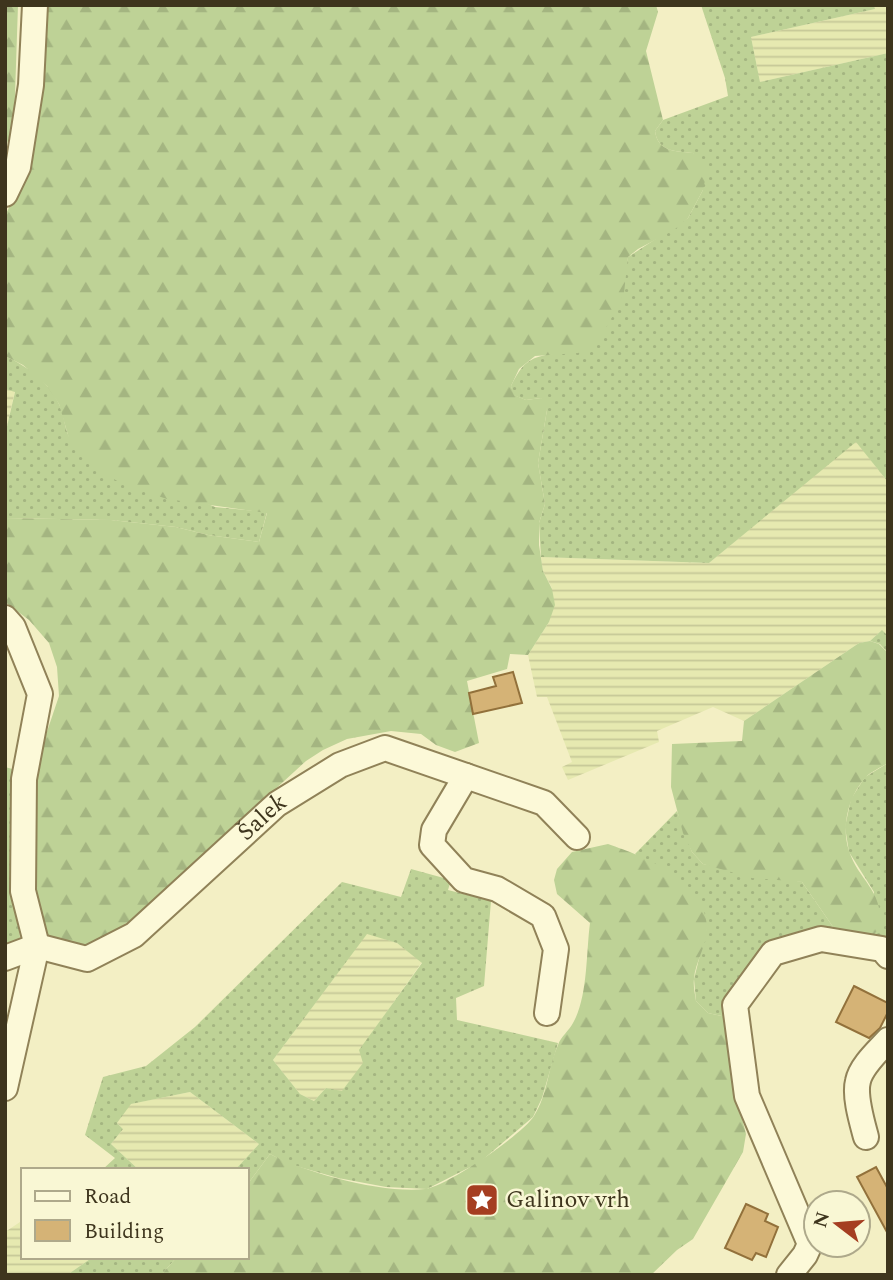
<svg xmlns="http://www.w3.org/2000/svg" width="893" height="1280" font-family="Spectral,serif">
  <defs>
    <pattern id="farmland-rules" width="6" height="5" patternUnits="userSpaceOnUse" patternTransform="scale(1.75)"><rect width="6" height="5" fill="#e6e9b0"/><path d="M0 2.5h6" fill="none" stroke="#c6c897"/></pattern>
    <pattern id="grass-dots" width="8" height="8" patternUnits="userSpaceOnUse" patternTransform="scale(1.75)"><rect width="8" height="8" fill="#bed296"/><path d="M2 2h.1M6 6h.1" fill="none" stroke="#a4b581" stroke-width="1.8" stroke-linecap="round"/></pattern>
    <pattern id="forest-firs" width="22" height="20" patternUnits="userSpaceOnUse" patternTransform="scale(1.75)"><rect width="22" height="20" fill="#bed296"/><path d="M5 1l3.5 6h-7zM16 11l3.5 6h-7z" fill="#a4b581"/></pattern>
  </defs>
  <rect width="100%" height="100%" fill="#f3efc4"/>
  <path fill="url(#farmland-rules)" d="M874,5h14v48l-128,29 -9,-45 124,-28z
    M5,389l10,2 -10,44z
    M856,441l32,41v154l-7,-5 -11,10 -11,2 -115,78 -31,-14 -56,24 2,11 -91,38 -6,-13 10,-5 -25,-65h-10l-9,-42 21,-33 3,-34 -9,-17 -2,-14 168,6z
    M367,933l30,10 25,19 -62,88 4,13 -22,29 -16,-4 -12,13 -14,-7 -27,-34z
    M190,1092l69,52 -24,26h-96l-28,-26 12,-15 -6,-6 13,-19z
    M23,1220v37h70l-26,18h-62v-43z"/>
  <path fill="url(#grass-dots)" fill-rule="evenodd" d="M701,5h173l1,4 -124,28 9,45 128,-29v429l-32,-40 -147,121 -168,-6 -2,-34 6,-19 -7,-41 9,-53 -6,-12 -15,2 -13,-5 -2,-9c11,-22 17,-29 42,-32l73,-87 2,-10 60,-39 15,-28 -10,-37c-18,-2 -35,-1 -38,-22l8,-11 65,-24 -3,-18z
    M5,356c22,10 44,26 54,48 8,17 4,33 20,44l136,59 52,5 -8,30 -51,-7 -32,-8 -65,-7 -106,-2v-83l10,-43 -10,-3z
    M882,630l6,6v17l-8,-9 -10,-3z
    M888,763v182l-18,-6 4,-47 -25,-40 -4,-25 6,-28 14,-22z
    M5,767l11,3 -5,52 9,116 -3,6 -12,3z
    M677,811l15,41 11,12 99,18 38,55 -61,23 -39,60 -32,-7 -12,-12 -2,-22 13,-52 -72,-73z
    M411,869l40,11 -3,10 43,11 -7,85 -28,12 1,22 101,23 -16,55 -9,19 -53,45 -53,27 -41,-2 -48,-9 -49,-14 -19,-10 -23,31v-15h-12l24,-26 -69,-52 -59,12 -14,19 6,6 -12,15 28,26h-37l13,-12 -30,-23 18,-58 43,-11 49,-39 147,-145 59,15zM367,934l30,9 25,20 -63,87 4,13 -21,28 -16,-3 -12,13 -14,-7 -27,-34z
    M93,1257h84l-16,18h-94z"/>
  <path fill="url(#forest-firs)" d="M5,5h13l-4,120 -9,23z
    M45,5h611l2,7 -12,39 17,69 -8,11c3,21 20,20 38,22l14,18 -4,19 -15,28 -14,12 -36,19 -10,8 -4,36 -16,32 -18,21 -12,7 -43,3 -16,13 -8,17 3,9 12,5 15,-2 5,3 1,9 -9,53 7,41 -6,19v22l4,26 9,18 3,16 -6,17 -21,33 -18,-1 -3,15 -40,12 12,62 -24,9 -19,-7 -15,-11 -30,-3 -44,8 -24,11 -17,11 -171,156 -49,34 -30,-7 -21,-21 -6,-138 30,-89 -2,-29 -8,-24 -20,-23 -24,-18v-84l106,2 65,7 32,8 51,7 8,-29 -100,-14 -42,-14 -15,-8 -40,-35 -11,-38 -12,-18 -24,-21 -18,-9v-140l27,-57z
    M870,641l9,3 9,9v110c-8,5 -18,9 -23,15 -17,19 -24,49 -16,73 10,30 32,36 32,75l-11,13 -30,-2 -38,-55 -50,-4 -49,-14 -11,-12 -9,-19 -12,-46 1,-43 70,-3 2,-20 115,-78z
    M608,844c37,13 96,35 99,82 1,18 -12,36 -13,53 -1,7 1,15 2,22l12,12 32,7 -1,87 7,27 -3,18 -50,87 -16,11 -26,25h-490l16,-18h70v-72l23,-31c36,19 114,40 155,35 21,-2 98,-55 109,-73 14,-22 14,-49 24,-71 3,-9 11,-14 15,-22 15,-26 13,-70 17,-100l-33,-29 -3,-14 3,-11 15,-17z"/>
  <path fill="#d5b376" stroke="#92713b" stroke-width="2" d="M513,672l9,31 -49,11 -4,-21 27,-7 -3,-9z
    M854,986l34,17v9l-8,16 -11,10 -33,-16z
    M876,1167l12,22v45l-31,-57z
    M746,1204l22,10 -3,7 13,6 -12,30 -10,-4 -4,7 -27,-12z"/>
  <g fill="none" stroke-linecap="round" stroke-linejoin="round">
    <defs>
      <g id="street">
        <path d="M5,194l13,-27 13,-82 4,-80"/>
        <path d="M5,618l8,9 27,67 -16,85 -1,112 14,55 -32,142"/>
        <path d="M466,776l-32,54 -2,15 32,35 33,9 46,27 13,33 -9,64"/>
        <path id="s1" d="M5,958l32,-12 50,13 47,-24 143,-131 63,-39 45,-17 159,55 33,34"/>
        <path d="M866,1137c-4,-15 -12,-41 -8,-56 3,-15 20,-30 30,-41"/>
        <path d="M789,1275l16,-20 5,-11 -63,-148 -12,-91 38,-52 48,-14 61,10 6,7"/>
      </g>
    </defs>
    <use href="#street" stroke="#908258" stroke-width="28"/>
    <use href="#street" stroke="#fcf9d8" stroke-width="24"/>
  </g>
  <defs>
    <symbol id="sight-square" viewBox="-11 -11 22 22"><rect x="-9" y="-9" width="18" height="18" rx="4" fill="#a53e21" stroke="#f9f7d4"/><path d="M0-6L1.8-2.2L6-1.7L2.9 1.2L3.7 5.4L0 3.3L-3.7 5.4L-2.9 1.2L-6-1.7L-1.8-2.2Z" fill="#fff"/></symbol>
  </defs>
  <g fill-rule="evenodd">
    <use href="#sight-square" x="463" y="1181" width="38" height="38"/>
  </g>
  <g text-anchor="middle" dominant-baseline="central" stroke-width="5" stroke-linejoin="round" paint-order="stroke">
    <g font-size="24" fill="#3e351d" stroke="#f9f7d4">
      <text stroke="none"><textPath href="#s1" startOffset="313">Šalek</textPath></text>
    </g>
    <g font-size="24" fill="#3e351d" stroke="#f9f7d4" text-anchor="start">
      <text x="506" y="1200">Galinov vrh</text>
    </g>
  </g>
  <rect width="893" height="1280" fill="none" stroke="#3e351d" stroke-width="14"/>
  <rect x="21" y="1168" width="228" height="91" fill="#f9f7d4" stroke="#aea98b" stroke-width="2"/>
  <rect x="35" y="1191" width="35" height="10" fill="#fcf9d8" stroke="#aea98b" stroke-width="2"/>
  <text x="84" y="1203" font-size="21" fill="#3e351d">Road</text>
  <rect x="35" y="1220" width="35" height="21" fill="#d5b376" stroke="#aea98b" stroke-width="2"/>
  <text x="84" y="1238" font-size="21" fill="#3e351d">Building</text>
  <g transform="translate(837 1224) rotate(286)"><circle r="33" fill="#f9f7d4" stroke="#aea98b" stroke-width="2"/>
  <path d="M0-5L12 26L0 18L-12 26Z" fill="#a53e21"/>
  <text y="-10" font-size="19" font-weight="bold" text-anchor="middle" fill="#3e351d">N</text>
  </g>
</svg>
